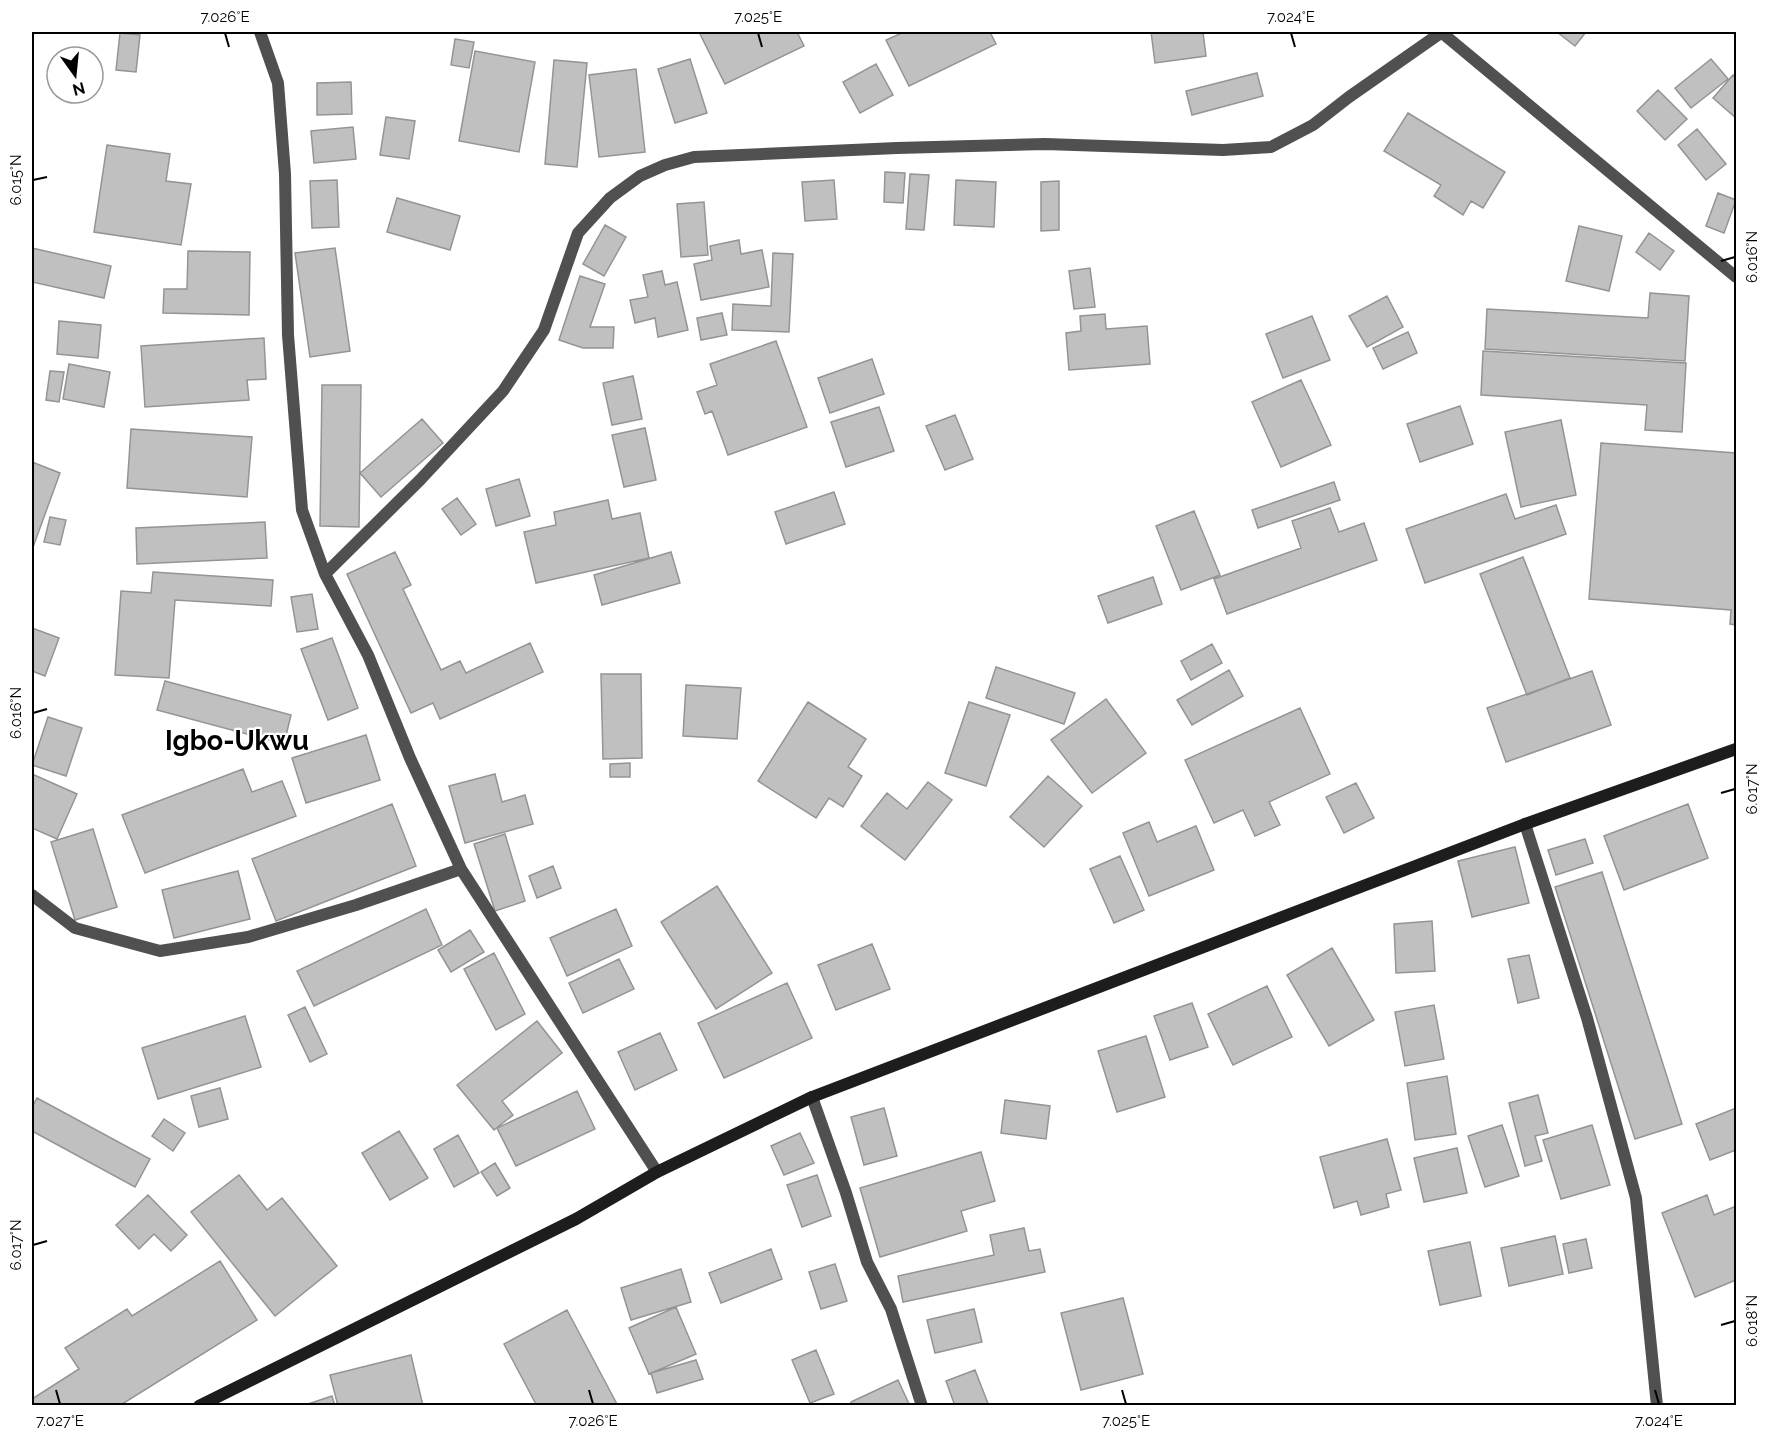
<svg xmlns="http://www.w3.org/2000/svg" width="1768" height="1437" font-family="Raleway,sans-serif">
  <rect width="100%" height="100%" fill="#fff"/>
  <path fill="#c0c0c0" stroke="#949494" stroke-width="1.5" d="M699,32h98l7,14 -79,38z
    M904,32h86l6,12 -87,42 -23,-46z
    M1151,32h52l3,24 -51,7z
    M1557,32h29l-11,14z
    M120,33l20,2 -4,37 -20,-2z
    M455,39l19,3 -5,26 -18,-3z
    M475,51l60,11 -16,90 -60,-11z
    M690,59l17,54 -32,10 -17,-54z
    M1711,59l17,20 -37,29 -16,-20z
    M554,60l33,3 -10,104 -32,-3z
    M876,64l17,31 -33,18 -17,-31z
    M636,69l9,83 -46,5 -10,-82z
    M1257,73l6,23 -71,19 -6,-24z
    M1733,75l3,4v39l-23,-20z
    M351,82l1,32 -35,1v-32z
    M1658,90l29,29 -22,21 -28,-29z
    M1408,113l97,59 -22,36 -12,-7 -8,14 -29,-19 7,-11 -57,-34z
    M386,117l29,4 -6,38 -29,-4z
    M353,127l3,32 -42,4 -3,-32z
    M1697,129l29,35 -20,16 -28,-35z
    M107,145l63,9 -4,27 25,3 -10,61 -87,-13z
    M885,172l20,1 -2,30 -19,-1z
    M910,174l19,1 -5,55 -18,-1z
    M337,180l2,47 -27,1 -2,-47z
    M834,180l3,39 -32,2 -3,-39z
    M956,180l40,2 -2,45 -40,-2z
    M1059,181v49l-18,1v-49z
    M1718,193l18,7 -12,33 -18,-7z
    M397,198l63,18 -10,34 -63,-18z
    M704,202l4,53 -27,2 -4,-53z
    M605,225l21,12 -22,39 -21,-12z
    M1579,226l43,10 -13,55 -43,-10z
    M1649,233l25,18 -14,19 -24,-18z
    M739,240l2,14 21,-4 7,37 -68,13 -7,-36 18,-4 -2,-14z
    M32,248l79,18 -7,32 -72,-16z
    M335,248l15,103 -40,6 -15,-104z
    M188,251l62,1 -1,63 -86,-2 1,-24h23z
    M773,253l20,1 -4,78 -57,-2 1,-26 38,2z
    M1090,268l5,39 -21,2 -5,-38z
    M662,271l3,14 12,-3 11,48 -30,7 -3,-19 -20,5 -5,-23 18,-3 -5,-22z
    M580,276l25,8 -15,43h24l-1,21h-30l-24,-8z
    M1650,293l39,3 -4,65 -200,-12 2,-40 161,9z
    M1387,296l16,31 -36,20 -18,-31z
    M722,313l5,22 -26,5 -4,-22z
    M1105,314l1,15 41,-3 3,38 -81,6 -3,-37 15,-2 -1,-15z
    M1312,316l18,44 -47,18 -17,-44z
    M59,321l42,4 -3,33 -41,-4z
    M1408,332l9,21 -34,16 -10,-21z
    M264,338l2,41 -19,1 2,20 -104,7 -4,-61z
    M776,341l31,86 -79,28 -16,-44 -7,3 -8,-22 20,-7 -7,-21z
    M1483,351l203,12 -4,69 -37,-2 2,-25 -166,-10z
    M872,359l12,35 -54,19 -12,-35z
    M69,364l41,8 -6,35 -41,-8z
    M50,371l14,1 -5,30 -13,-2z
    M633,376l9,43 -30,6 -9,-42z
    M1301,380l30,65 -50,22 -29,-65z
    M322,385h39l-2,142 -39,-1z
    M1460,406l13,38 -53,18 -13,-38z
    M879,407l15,44 -48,16 -15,-45z
    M955,415l18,44 -28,11 -19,-44z
    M422,419l21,24 -62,54 -21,-24z
    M1561,420l15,75 -55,12 -16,-75z
    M645,428l11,52 -32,7 -12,-52z
    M131,429l121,8 -5,60 -120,-9z
    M1601,443l135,10v172l-6,-1 1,-14 -142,-11z
    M32,462l28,11 -28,77z
    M519,479l11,37 -34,10 -10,-37z
    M1334,482l6,18 -82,28 -6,-18z
    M834,492l11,32 -59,20 -11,-32z
    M1506,494l9,25 41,-14 10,29 -141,49 -19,-54z
    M457,498l19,26 -15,11 -19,-26z
    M608,500l4,19 28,-6 9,45 -113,25 -12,-51 32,-7 -2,-13z
    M1330,508l9,24 25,-9 13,37 -150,54 -13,-35 87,-31 -9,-27z
    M1194,511l26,64 -39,15 -25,-64z
    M50,517l16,3 -6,25 -16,-3z
    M265,522l2,36 -130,6 -1,-36z
    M395,552l16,33 -8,4 38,81 19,-9 6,12 64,-30 13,29 -103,47 -7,-16 -22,10 -64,-139z
    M671,552l9,31 -78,22 -8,-30z
    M1523,557l47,121 -43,17 -47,-121z
    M153,572l120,8 -2,26 -96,-6 -6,78 -54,-3 6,-84 30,2z
    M1153,577l9,27 -54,19 -10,-27z
    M312,594l6,35 -21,3 -6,-35z
    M32,628l27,10 -14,38 -13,-5z
    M332,638l26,70 -30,12 -27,-71z
    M1212,644l10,19 -31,17 -10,-19z
    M996,667l79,26 -11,31 -78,-26z
    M1229,670l14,26 -51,29 -15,-25z
    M1592,671l19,54 -105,37 -19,-54z
    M601,674h40l1,84 -39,1z
    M165,681l126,34 -7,29 -127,-34z
    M686,685l55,3 -4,51 -54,-3z
    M1106,699l40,54 -54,40 -41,-53z
    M808,702l58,37 -18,28 14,9 -19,31 -14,-9 -13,20 -58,-37z
    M969,702l41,13 -24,71 -41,-13z
    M1300,708l30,66 -61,28 11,23 -25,11 -12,-26 -29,13 -29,-63z
    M48,717l34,11 -16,48 -34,-11z
    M366,735l14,45 -74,23 -14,-45z
    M630,763v14h-20v-13z
    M243,769l9,23 30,-11 14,35 -151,57 -23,-58z
    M32,774l45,20 -20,45 -25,-11z
    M495,774l7,28 23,-7 8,29 -68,19 -16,-57z
    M1048,776l34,30 -38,41 -34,-30z
    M928,782l24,18 -47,60 -44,-34 26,-33 20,16z
    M1356,783l18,35 -30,15 -18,-36z
    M392,804l24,62 -140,55 -24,-62z
    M1688,804l20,54 -84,32 -20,-54z
    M1149,822l8,20 39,-16 18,44 -65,26 -26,-63z
    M93,829l24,78 -42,13 -24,-78z
    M505,834l20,67 -30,10 -21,-67z
    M1585,839l8,24 -37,12 -8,-25z
    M1515,847l14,56 -57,14 -14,-56z
    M1120,856l24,54 -30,13 -24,-54z
    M553,866l8,22 -24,10 -8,-22z
    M238,871l12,48 -76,19 -12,-48z
    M1602,872l80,252 -47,15 -80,-252z
    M717,886l55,87 -56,36 -55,-87z
    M426,909l16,36 -128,61 -17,-35z
    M616,909l16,37 -65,30 -17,-38z
    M1432,921l3,50 -39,2 -2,-49z
    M470,930l14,22 -33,20 -13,-22z
    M872,944l18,45 -54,21 -18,-45z
    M1332,948l42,72 -45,26 -42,-71z
    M494,953l31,61 -29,16 -32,-61z
    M1529,955l10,43 -21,5 -10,-44z
    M619,959l15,30 -51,24 -14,-30z
    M787,983l25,55 -88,40 -26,-55z
    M1267,986l25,51 -59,28 -25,-51z
    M1192,1003l16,44 -38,13 -16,-44z
    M1434,1005l10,54 -39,7 -10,-54z
    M305,1007l22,47 -17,8 -22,-47z
    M245,1016l16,51 -103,32 -16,-51z
    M537,1021l25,32 -60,48 11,14 -19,15 -37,-45z
    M660,1033l17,37 -42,20 -17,-38z
    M1146,1036l19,61 -48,15 -19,-61z
    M1447,1076l9,58 -41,6 -8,-57z
    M220,1088l8,31 -29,8 -8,-31z
    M577,1091l18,38 -79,37 -19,-38z
    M1538,1095l10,38 -13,3 7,25 -17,5 -16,-63z
    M37,1098l113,61 -15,28 -103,-56v-24z
    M1005,1100l45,6 -4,33 -45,-6z
    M884,1108l13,48 -33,9 -13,-48z
    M1736,1108v42l-26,10 -14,-36z
    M164,1119l21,14 -12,18 -21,-15z
    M1502,1125l17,51 -34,11 -17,-51z
    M1592,1125l18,60 -49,14 -18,-59z
    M399,1131l29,47 -38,22 -28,-47z
    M800,1133l14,30 -30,12 -13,-29z
    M458,1135l21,38 -25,14 -20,-38z
    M1387,1139l14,51 -15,4 3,13 -28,8 -4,-14 -23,7 -14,-51z
    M1457,1148l10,45 -43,9 -10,-44z
    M981,1152l14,49 -34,10 6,20 -87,26 -20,-69z
    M495,1163l15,25 -13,8 -16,-24z
    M239,1175l28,35 15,-12 55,68 -62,50 -84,-104z
    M817,1175l14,41 -29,11 -15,-42z
    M148,1195l39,40 -16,16 -17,-17 -15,15 -23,-24z
    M1707,1195l7,20 22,-9v58l-1,1 1,15 -41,17 -33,-84z
    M1024,1228l5,23 11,-2 5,23 -142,30 -5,-26 96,-21 -4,-20z
    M1555,1236l8,38 -54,12 -8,-38z
    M1586,1239l6,29 -23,5 -6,-29z
    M1470,1242l11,54 -41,9 -12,-54z
    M771,1249l11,30 -61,24 -12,-30z
    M220,1261l37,59 -138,86h-87v-7l47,-30 -14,-21 62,-39 5,7z
    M835,1264l12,37 -26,8 -12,-37z
    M681,1269l10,33 -60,18 -10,-32z
    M1123,1298l20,76 -62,16 -20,-77z
    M676,1307l20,47 -47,20 -20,-46z
    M974,1309l8,33 -47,11 -8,-33z
    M567,1310l51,96h-81l-33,-62z
    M816,1350l18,44 -24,9 -18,-43z
    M411,1355l12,51h-85l-8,-31z
    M696,1360l7,19 -46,14 -6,-20z
    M975,1370l14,36h-34l-9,-25z
    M898,1380l12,26h-58l-1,-4z
    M332,1396l3,10h-33z"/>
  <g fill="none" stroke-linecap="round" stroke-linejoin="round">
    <path stroke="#505050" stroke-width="12" d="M260,32l18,51 7,91 3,161 14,175 23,64 43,81 42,103 51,111 196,303
      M1441,32l295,245
      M325,574l95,-94 83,-89 41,-61 34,-97 32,-35 30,-22 25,-11 29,-8 203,-9 148,-4 178,6 48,-3 42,-22 36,-28 93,-65
      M1525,824l62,194 49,180 21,208
      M32,895l43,33 85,23 88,-14 108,-32 105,-36
      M812,1097l34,96 21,69 24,47 31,97"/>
    <path stroke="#1d1d1d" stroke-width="12" d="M199,1406l377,-187 81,-47 155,-75 713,-273 211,-75"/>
  </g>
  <path fill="none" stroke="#000" stroke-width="2" d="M225,33l4,14M758,33l4,14M1291,33l4,14M33,180l14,-3M1721,261l14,-4M33,713l14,-4M1721,793l14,-4M33,1245l14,-4M1721,1325l14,-4M56,1390l4,14M589,1390l4,14M1122,1390l4,14M1655,1390l4,14"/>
  <g text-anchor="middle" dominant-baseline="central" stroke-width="4.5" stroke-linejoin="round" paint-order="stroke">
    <g font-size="27" font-weight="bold" fill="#000" stroke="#fff">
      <text x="237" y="740">Igbo-Ukwu</text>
    </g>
  </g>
  <rect width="1768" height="1437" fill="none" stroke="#ffffff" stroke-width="66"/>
  <g transform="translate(75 75) rotate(165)"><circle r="28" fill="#ffffff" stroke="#999999" stroke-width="1.5"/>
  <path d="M0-4.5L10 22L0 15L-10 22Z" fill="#000000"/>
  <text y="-9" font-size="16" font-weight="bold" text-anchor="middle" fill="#000000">N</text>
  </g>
  <rect x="33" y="33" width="1702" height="1371" fill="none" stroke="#000" stroke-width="2"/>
  <g font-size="15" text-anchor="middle" fill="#000">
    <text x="225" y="22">7.026°E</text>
    <text x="758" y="22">7.025°E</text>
    <text x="1291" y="22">7.024°E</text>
    <text transform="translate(16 180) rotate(-90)" y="5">6.015°N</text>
    <text transform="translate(1752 257) rotate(-90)" y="5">6.016°N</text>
    <text transform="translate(16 713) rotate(-90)" y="5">6.016°N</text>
    <text transform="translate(1752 789) rotate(-90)" y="5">6.017°N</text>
    <text transform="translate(16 1245) rotate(-90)" y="5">6.017°N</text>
    <text transform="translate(1752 1321) rotate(-90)" y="5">6.018°N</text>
    <text x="60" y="1426">7.027°E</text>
    <text x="593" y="1426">7.026°E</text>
    <text x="1126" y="1426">7.025°E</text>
    <text x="1659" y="1426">7.024°E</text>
  </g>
</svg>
